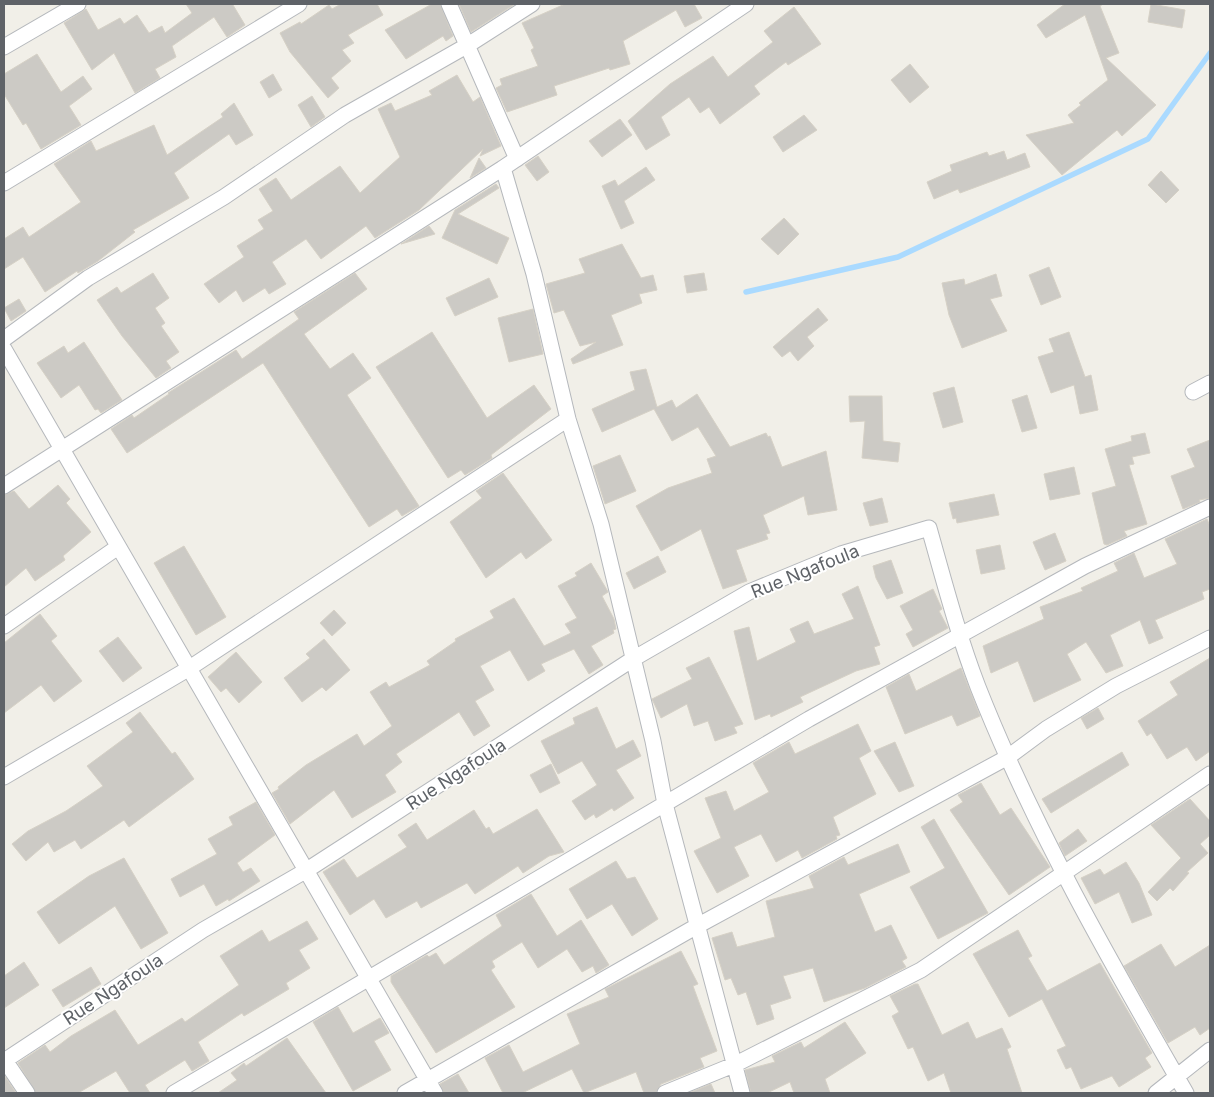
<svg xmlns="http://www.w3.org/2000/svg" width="1214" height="1097" font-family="Inter,sans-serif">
  <rect width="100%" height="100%" fill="#f1efe8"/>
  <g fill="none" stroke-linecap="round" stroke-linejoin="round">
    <path stroke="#aadaff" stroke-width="5.5" d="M746,292l152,-35 250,-118 62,-86"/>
  </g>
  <path fill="#cccac5" stroke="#d6d1c6" d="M186,4h48l-1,1 12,20 -18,12 -13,-20 -42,29 4,11 -21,12 5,9 -25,15 -21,-40 -22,17 -28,-47 22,-14 12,21 22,-12 4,6 13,-9 12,18 13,-7 3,7 27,-20z
    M341,4h36l6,11 -35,20 6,8 -12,7 9,11 -20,17 8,10 -11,10 -38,-46 -10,-19 20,-11 1,2 28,-19 3,4z
    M432,4h8l13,32 -7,5 -3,-5 -37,23 -21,-29z
    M459,4h56l-44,28z
    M565,4h129l8,14 -17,9 -9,-17 -53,31 7,23 -20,6 -1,-2 -55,18 3,9 -50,17 -11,-24 6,-3 -2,-6 38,-13 -7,-16 3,-2 -12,-25z
    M1065,4h38l-3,2 19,47 -13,5 50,47 -34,31 -5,-6 -55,45 -36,-40 48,-12 -6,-8 13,-10 -2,-2 29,-23 -23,-65 -39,23 -9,-13z
    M1151,4l34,6 -3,18 -34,-6z
    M794,7l27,37 -33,21 -2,-3 -32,24 6,8 -40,30 -11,-17 -9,6 -11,-16 -28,20 9,18 -24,15 -18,-29 42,-37 43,-28 15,21 45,-35 -9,-11z
    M37,54l24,38 22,-16 9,13 -23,17 12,19 -40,24 -15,-26 -3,2 -19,-31v-20z
    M910,64l19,23 -19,16 -19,-23z
    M273,74l9,16 -13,8 -9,-16z
    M457,75l16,27 7,-5 21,49 -21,10 3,-7 -64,61 -44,28 -9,-12 -45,33 -15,-20 -34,23 14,22 -17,10 -4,-6 -22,14 -7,-12 -17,13 -15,-19 40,-27 -7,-11 27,-17 -6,-9 15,-9 -14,-22 17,-11 15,22 49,-34 20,27 40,-36 -22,-48 13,-6 4,8 37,-16 -3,-4z
    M312,96l13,21 -14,10 -13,-22z
    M234,103l19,32 -17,10 -7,-11 -55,39 15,25 -56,32 2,2 -37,29 -20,12 -1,-2 -32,21 -22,-35 -19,12v-30l19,-12 6,10 52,-35 -27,-38 37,-23 5,10 58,-26 13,30 56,-38 -2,-3z
    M804,115l13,15 -34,22 -10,-15z
    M620,119l12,16 -30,22 -13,-16z
    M1004,151l3,9 18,-7 5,14 -70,26 -2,-4 -24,10 -7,-17 25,-11 -2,-6 37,-13 2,4z
    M538,156l11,16 -12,9 -12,-16z
    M479,158l7,10 -16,10z
    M646,167l9,13 -31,21 10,22 -13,6 -19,-43 13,-6 3,6z
    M1161,171l18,19 -13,13 -18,-18z
    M496,184l3,4 -41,26 51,24 -12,26 -55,-26 13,-28z
    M784,218l15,16 -21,21 -17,-16z
    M429,226l6,8 -34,10z
    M622,244l19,34 12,-3 4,15 -18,4 3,9 -31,12 12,30 -50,19 -2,-5 25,-17 -16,4 -16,-36 -10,3 -8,-29 39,-11 -6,-14z
    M1049,267l12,30 -20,8 -12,-30z
    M153,273l16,25 -14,10 10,15 -4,3 18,26 -13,9 5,7 -15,10 -34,-42 -25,-36 20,-13 4,6z
    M355,273l12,16 -63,45 26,35 23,-16 18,25 -24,17 72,111 -17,10 -5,-7 -28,18 -106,-164 -136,90 -16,-24 21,-14 2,3 35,-24 -1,-1 68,-43 6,9 57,-40 -5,-7z
    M704,273l3,17 -20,3 -3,-17z
    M996,274l6,22 -12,3 17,32 -45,17 -13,-33 -7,-32 22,-4 1,6z
    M489,278l9,19 -43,19 -9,-18z
    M19,299l7,12 -15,10 -7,-13z
    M818,308l10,12 -21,17 7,9 -16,15 -8,-10 -8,6 -9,-10z
    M533,309l10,45 -34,8 -11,-44z
    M432,332l55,86 47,-33 17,24 -60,46 1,3 -27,17 -4,-5 -13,8 -72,-111z
    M1069,332l16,45 6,-2 7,35 -18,4 -6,-29 -23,8 -13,-36 16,-5 -5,-13z
    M84,342l38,58 -21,13 -3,-4 -3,1 -16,-25 -18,13 -24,-35 27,-17 4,7z
    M646,369l11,38 15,-7 4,8 21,-14 33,53 36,-14 2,4 2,-1 12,31 44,-16 11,59 -29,5 -4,-19 -41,19 7,18 -4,1 2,5 -32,11 11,31 -24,8 -22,-60 -40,22 -25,-45 32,-18 44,-15 -5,-14 9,-3 -18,-29 -26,14 -18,-32 -52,23 -10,-23 43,-19 -5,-18z
    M954,387l9,35 -20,6 -10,-35z
    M1027,395l10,33 -15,4 -10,-32z
    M849,396h33l1,45 17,2 -2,19 -36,-4 3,-37 -15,1z
    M1145,433l5,20 -18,4 2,7 -5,1 18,59 -23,7 3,5 -20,9 -3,-1 -12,-51 24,-7 -11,-37 27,-8 -1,-5z
    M1210,440v58l-11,2 1,2 -17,7 -12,-33 24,-9 -8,-18z
    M620,455l16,36 -31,13 -12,-38z
    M1074,467l6,27 -30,6 -6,-26z
    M503,473l49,67 -26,19 -5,-7 -35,26 -36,-56 32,-24 -6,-7z
    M58,485l12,14 -4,4 25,29 -28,24 2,4 -30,21 -9,-13 -22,19v-92l10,-4 15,18z
    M994,494l5,21 -42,8 -1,-5 -3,1 -4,-16z
    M882,498l6,24 -18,4 -7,-23z
    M1207,519l3,7v63l-8,3 2,7 -49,21 8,18 -14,6 -9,-24 -30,15 13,31 -17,7 -20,-31 -19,12 14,26 -47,22 -16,-41 -27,12 -8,-27 61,-27 -4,-12 43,-16 -2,-3 37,-17 -4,-8 20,-10 10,25 33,-14 -12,-25z
    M1055,533l11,28 -21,9 -12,-28z
    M1000,545l5,24 -24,5 -5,-24z
    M184,546l42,71 -30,18 -42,-72z
    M658,556l8,16 -32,17 -8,-16z
    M891,560l12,33 -16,6 -11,-21 -3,-12z
    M591,563l16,27 1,2 -6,4 12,23 2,10 -3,1 1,3 -23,13 12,19 -14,9 -15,-25 -33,15 4,7 -17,10 -18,-31 -30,16 14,24 -19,11 15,25 -16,10 -15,-24 -63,42 6,8 -17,13 11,17 -44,26 -18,-28 -44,34 -18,-31 7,-4 -1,-2 28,-22 51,-31 7,12 28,-20 -22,-34 16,-10 3,5 41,-22 -3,-4 29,-20 -1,-2 39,-21 -4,-7 24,-13 30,48 27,-13 -6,-9 12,-6 -19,-32 19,-10 -2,-3z
    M858,586l22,59 -6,2 6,17 -24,7 -56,26 3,5 -32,15 -1,-3 -15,6 -21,-89 15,-4 8,34 39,-19 -6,-13 18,-8 6,13 40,-15 -12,-25z
    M933,589l9,20 -3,2 9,17 -35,19 -7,-13 7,-4 -13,-24z
    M334,610l12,13 -14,13 -12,-13z
    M40,614l17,22 -6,5 31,40 -28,21 -13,-17 -37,28v-70z
    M118,637l24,31 -19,14 -24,-31z
    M324,639l26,31 -24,21 -4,-4 -20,15 -18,-24 26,-20 -4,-4z
    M236,652l26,30 -23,21 -13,-15 -5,4 -13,-15z
    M709,657l34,67 -9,3 3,6 -22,8 -7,-20 -14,5 -7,-22 -26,14 -9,-19 40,-20 -6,-11z
    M1210,658v93l-14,10 -9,-14 -20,12 -16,-26 -4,3 -9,-15 40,-26 -8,-13z
    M961,668l19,48 -23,10 -5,-11 -47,19 -19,-47 23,-13 7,17z
    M597,707l19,42 17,-9 8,16 -25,14 18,28 -20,13 -2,-3 -16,10 -2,-4 -9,6 -13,-19 25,-16 -15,-24 -24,13 -17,-33 34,-17 -2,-6z
    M1098,708l6,11 -17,10 -6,-11z
    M140,712l32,42 3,-2 19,27 -65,48 -5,-7 -43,29 -6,-9 -21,12 -6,-10 -22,19 -14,-17 16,-13 38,-20 37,-25 -16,-20 46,-34 -7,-9z
    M858,724l13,27 -12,7 17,36 -43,23 7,18 -4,1 1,3 -35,19 -4,-8 -22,12 -15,-28 -27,13 15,29 -32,17 -23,-42 27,-13 -16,-40 21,-7 8,20 35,-19 -16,-29 36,-21 6,12z
    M895,742l19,44 -15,6 -25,-41z
    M1122,752l7,13 -78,48 -9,-14z
    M551,764l9,19 -20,10 -10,-18z
    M981,783l19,32 11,-7 39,59 -41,28 -59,-85 13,-8 -5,-7z
    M1190,799l20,22v14l-10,9 8,9 -21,19 2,1 -16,18 -3,-3 -13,13 -9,-9 33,-34 -30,-33z
    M256,802l19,33 -38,28 6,9 8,-4 9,13 -31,20 -1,-2 -12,7 -12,-22 -24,13 -9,-18 46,-25 -9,-15 25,-14 -4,-8z
    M537,809l27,43 -15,4 -26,17 -5,-7 -43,28 -8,-11 -46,25 -4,-7 -31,17 -12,-19 -24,16 -27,-43 21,-13 13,19 50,-31 -9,-12 18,-12 11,17 47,-30 12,19 3,-2 4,7z
    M934,819l54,94 -50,26 -28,-52 35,-19 -24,-41z
    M1078,829l9,12 -22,15 -6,-13z
    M898,844l12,28 -51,22 16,38 16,-7 16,33 -5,3 4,6 -41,21 -41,14 -11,-34 -30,8 8,22 -21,7 4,14 -17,6 -11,-33 -8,3 -7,-17 -6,2 -13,-42 20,-6 5,15 38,-10 -9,-36 48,-13 -5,-12 35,-19 4,8z
    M124,858l44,75 -27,16 -26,-43 -56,38 -22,-32 52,-36z
    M616,861l11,18 8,-2 23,42 -26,17 -20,-32 -25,15 -18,-30z
    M1126,862l13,21 13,32 -20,8 -13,-31 -24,12 -14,-26 19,-9 4,6z
    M531,894l26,42 24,-16 28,45 -13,8 -3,-7 -11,6 -15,-23 -29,19 -16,-26 -30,19 3,6 -4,3 24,37 -79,46 -45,-71v-6l36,-21 2,2 7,-4 8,12 58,-39 -6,-11z
    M307,921l11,18 -19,11 11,18 -24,15 3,6 -45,27 -2,-3 -44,29 11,19 -17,10 -7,-11 -40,25 5,8h-20l-14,-22 -38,22h-42l-18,-30 27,-18 5,7 21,-16 44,-26 23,35 44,-27 3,4 54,-37 -19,-29 42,-26 7,12z
    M1018,930l14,26 -4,2 19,33 53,-28 52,90 -7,5 6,9 -32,20 -7,-11 -31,13 -10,-22 -5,2 -9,-19 9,-4 -24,-47 -33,18 -36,-63z
    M1161,944l14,23 35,-22v83l-10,7 -5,-8 -27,16 -44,-77z
    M681,951l17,33 -5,2 24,65 -17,7 4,9 -43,17 -5,9h-12l-8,-21 -52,21 -12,-24 -50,24h-19l-18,-35 24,-13 14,27 57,-28 -13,-30 42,-17 -4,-8z
    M24,962l15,23 -35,23v-32z
    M91,967l10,17 -38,23 -11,-17z
    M915,984h3l24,51 26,-13 8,17 26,-11 9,19 -4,2 15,44h-71l-7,-20 -16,8 -15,-34 -5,2 -16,-33 7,-4 -9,-16z
    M338,1007l15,26 27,-15 9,15 -15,8 17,29 -38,21 -40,-69z
    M845,1022l21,31 -41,26 5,14h-36l-4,-11 -23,11h-16l-6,-23 30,-8 -3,-6 29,-14 3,6z
    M287,1038l39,55h-108l19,-13 -6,-7 13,-10 2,3z
    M458,1074l11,19h-25l-4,-9z
    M4,1075l12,18h-12z
    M711,1084l4,9h-26z"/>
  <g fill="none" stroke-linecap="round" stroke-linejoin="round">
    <defs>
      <path id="minor" d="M449,4l68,155
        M4,47l74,-43
        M503,168l31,106 34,145 33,105 52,217 12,63 77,289
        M4,183l295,-179
        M4,339l84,-61 136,-81 121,-82 123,-70 64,-41
        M4,349l431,744
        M1193,392l17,-9
        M4,486l499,-318 243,-164
        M4,626l114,-79
        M4,777l184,-108 380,-250
        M4,1059l23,34
        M4,1061l199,-131 104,-60 326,-211 116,-67 92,-38 88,-26c15,53 29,107 49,159 56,142 132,274 208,406
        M174,1093l635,-374 276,-153 125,-59
        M405,1093l292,-167 311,-169 38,-28 70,-43 94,-48
        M665,1093l71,-29 185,-94 289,-196
        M1156,1093l54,-43"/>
    </defs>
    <use href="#minor" stroke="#b5b8bc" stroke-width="17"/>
    <use href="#minor" stroke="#fff" stroke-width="15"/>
  </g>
  <g text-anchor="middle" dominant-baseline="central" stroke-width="4" stroke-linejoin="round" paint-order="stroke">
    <g font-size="18" fill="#5f6368" stroke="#fff">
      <text transform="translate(805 571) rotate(-22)">Rue Ngafoula</text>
      <text transform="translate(456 774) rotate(-33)">Rue Ngafoula</text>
      <text transform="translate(113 989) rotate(-33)">Rue Ngafoula</text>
    </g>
  </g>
  <rect width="1214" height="1097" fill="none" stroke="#5f6368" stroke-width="10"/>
</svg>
